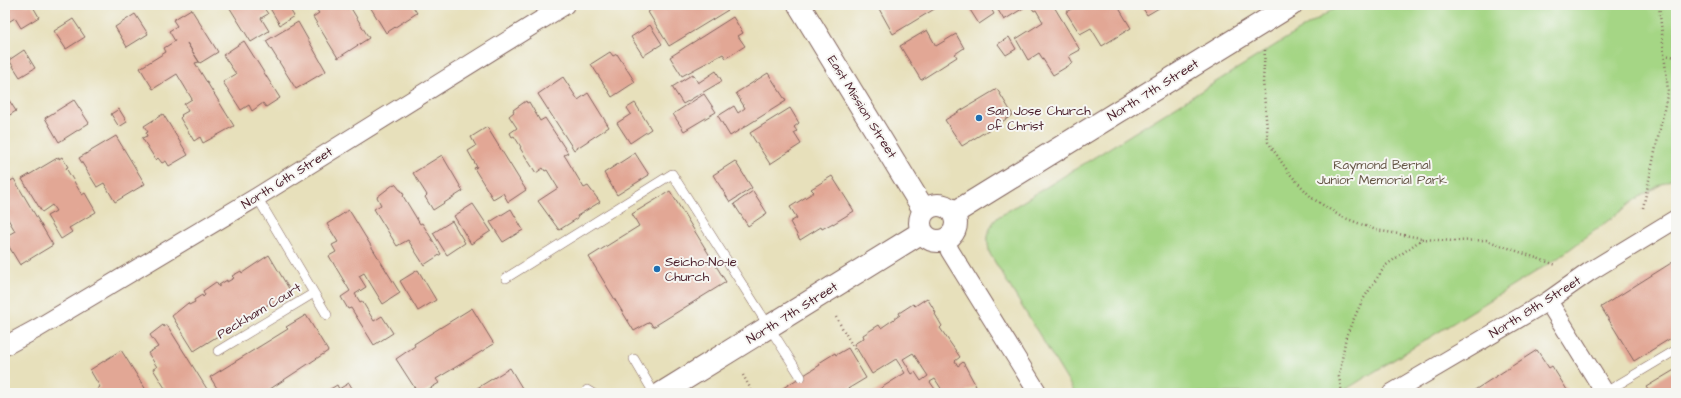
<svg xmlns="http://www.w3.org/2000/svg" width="1681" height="398" font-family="'Architects Daughter',sans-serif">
  <rect width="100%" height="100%" fill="#f6f6f2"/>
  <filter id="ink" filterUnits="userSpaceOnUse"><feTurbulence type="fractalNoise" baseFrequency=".025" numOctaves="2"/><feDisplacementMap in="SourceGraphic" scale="8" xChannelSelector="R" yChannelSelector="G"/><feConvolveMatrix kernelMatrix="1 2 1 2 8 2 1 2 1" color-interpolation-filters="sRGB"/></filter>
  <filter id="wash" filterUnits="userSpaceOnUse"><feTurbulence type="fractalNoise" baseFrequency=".012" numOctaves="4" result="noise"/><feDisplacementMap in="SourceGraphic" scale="16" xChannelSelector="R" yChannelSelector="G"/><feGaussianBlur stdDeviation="0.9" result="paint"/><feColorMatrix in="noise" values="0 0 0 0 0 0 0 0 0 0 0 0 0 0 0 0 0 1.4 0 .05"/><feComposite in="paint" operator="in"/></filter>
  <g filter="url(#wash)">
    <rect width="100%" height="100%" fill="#e7e0bb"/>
    <path fill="#a5d685" stroke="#787a58" d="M1340,5h336v171l-35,20 -83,62 -218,135h-265l-85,-139c-4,-14 -3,-26 8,-37z"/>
    <g id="blocks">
      <path fill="#e2a795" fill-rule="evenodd" d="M5,5h27l7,12 -18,11 -6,-10 -10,6z
        M228,5h34l6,9 -7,4 8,13 -18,11z
        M268,5h19l7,11 -14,9z
        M313,5h36l20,33 -31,20 -25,-41 6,-4z
        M369,5h43l5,8 -31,20z
        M659,5h66l3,5 -59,36 -21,-34z
        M882,5h59l-48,29 -15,-27z
        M967,5h22l5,9 -15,10z
        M995,5h28l2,2 -21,13z
        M1030,5h23l27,45 -11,6 4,7 -20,12 -14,-22 -11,7 -12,-21 27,-17 -7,-12 -2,1z
        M1072,5h45l14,23 -29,18 -11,-18 -11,6 -14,-22 7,-4z
        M1141,5h23l-17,10z
        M191,9l27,43 -18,11 -13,-20 12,19 -4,1 39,63 -31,17 -3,-6 -6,4 -14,-23 2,-2 -1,-1 7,-4 -4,-7 8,-5 -15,-25 -24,15 -13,-21 26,-16 -2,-4 11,-7 -6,-10 8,-5 -4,-6z
        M135,14l13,20 -21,13 -12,-20z
        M733,17l10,16 -5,3 7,10 -19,12 -3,-4 -41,22 -12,-19z
        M73,19l12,18 -19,12 -12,-18z
        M298,22l28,49 -30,18 -30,-48z
        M650,25l12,19 -19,12 -12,-19z
        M927,30l9,16 20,-12 8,14 -9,6 2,3 -36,23 -21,-34z
        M1009,37l7,12 -10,6 -8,-11z
        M244,41l36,57 -14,9 -3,-4 -11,8 -3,-6 -8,5 -18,-28 13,-8 -13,-19z
        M24,50l11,18 -15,9 -11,-17z
        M610,52l3,4 4,-2 18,28 -23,15 -21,-33z
        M716,71l6,10 -39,23 -11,-17 21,-13 5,9z
        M768,73l18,28 -56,35 -12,-20 16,-10 4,7 7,-5 -9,-15z
        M563,77l15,23 10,-7 21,34 -35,23 -36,-56z
        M997,89l16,26 -51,31 -17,-26z
        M5,94l11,17 -11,7z
        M704,94l12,18 -32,19 -11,-17z
        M74,100l15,23 -30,19 -14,-24z
        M526,101l1,2 2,-1 11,19 5,-3 23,35 -4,2 2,3 18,30 4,-2 12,16 -23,14 1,2 -19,12 -21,-29 20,-13 -11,-18 -2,1 -2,-3 -7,5 -16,-25 1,-1 -7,-11 -2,1 -2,-4 7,-5 -8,-12 5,-4 -1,-2z
        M635,103l16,26 -21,14 -13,-20 14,-9 -4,-6z
        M790,108l9,15 -5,4 3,4 -3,2 7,11 -31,20 -20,-31z
        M119,109l8,13 -8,5 -8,-13z
        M163,114l25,41 -19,11 -3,-5 -4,2 -4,-5 -2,2 -14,-22 5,-2 -1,-3 2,-1 -4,-6z
        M487,127l39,63 -18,12 -5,-9 -10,6 -19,-31 3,-1 -9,-16 8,-5 -5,-9z
        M116,136l29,48 -30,18 -11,-19 -7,4 -18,-29z
        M635,153l14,22 -32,20 -13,-22z
        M442,155l21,36 -30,19 -8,-13 2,-2 -14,-22z
        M59,157v2l3,-2 6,10 -2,1 16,27 3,-2 11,19 -27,16 3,4 -11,7 -14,-23 9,-5 -4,-6 -10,7 -20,-33z
        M735,161l17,27 -22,14 -17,-27z
        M832,176l22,35 -21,13v-1l-11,6 -1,-2 -21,13 -10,-18 7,-4 -7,-11 24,-15 -3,-3z
        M14,179l39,66 -33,20 -15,-25v-3l10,-6 -10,-17v-30z
        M394,184l2,1 4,5h1l3,5 -1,1 17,28 2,-1 19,31 -17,11 -16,-25 -11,6 -23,-37 7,-4 -4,-8z
        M670,191l56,91 -73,45 -3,-5 -16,9 -45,-74 50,-31 -7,-12z
        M753,191l14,22 -19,13 -14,-22z
        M473,204l18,27 -20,13 -17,-28z
        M511,209l12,21 -20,12 -13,-20z
        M349,210l51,83 -17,11 -19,-31 -5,3 7,11 -11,7 5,8 2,-1 12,20 8,-5 11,17 -19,12 -23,-37 -3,1 -7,-12 9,-6 -21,-35 7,-4 -4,-7 6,-3 -11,-18z
        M452,221l13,22 -18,12 -14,-22z
        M269,255l22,37 -19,13 -1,-2 -7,4 -70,44 -22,-35 16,-13 1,2 6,-3 -1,-2 8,-5 1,2 2,-2 -2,-4 13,-9 3,5v-2l8,-5v2l7,-4 -2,-2 9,-5 1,2z
        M1676,260v75l-42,26 -33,-54z
        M418,270l18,30 -18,11 -18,-30z
        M927,298l9,15 -1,1 7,12 -2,2 20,29 -5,4 3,5 5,-4 13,24 -12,7h-20l-9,-14 -5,3 7,10 -1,1h-63l32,-20 -9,-14 -24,15 -18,-30 10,-6 -1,-3 16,-10 2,3 19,-13 -1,-2 14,-9 2,2zM913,353l15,23 -7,5 -6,-9 -3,2 -9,-15z
        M472,308l22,36 -58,35 3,4 -17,10h-4l-22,-34 19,-13 -1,-2z
        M306,315l22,36 -64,42h-44l-10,-16 78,-48 -2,-2z
        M163,325l1,2 3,-2 40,64 -5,4h-27l-2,-3 -5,3 -15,-24 4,-2 -9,-14 10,-6 -8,-12z
        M848,348l18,30 -25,15h-66l45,-28 -1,-2 16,-10 1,2z
        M121,350l27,43h-50l-2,-3 4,-3 -10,-17z
        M1537,350l12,18 3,-2 17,27h-99z
        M510,368l15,25h-56z
        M1676,369v24h-26l-4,-6z
        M349,383l6,10h-27l-1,-2 10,-6 2,4z"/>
    </g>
  </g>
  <g filter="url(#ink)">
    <use href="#blocks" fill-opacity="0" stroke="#81635d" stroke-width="1"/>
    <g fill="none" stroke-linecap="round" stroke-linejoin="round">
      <defs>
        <path id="service" d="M257,197l70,118
          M506,278l166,-104 129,203
          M218,351l96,-58
          M634,359l20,34
          M587,390l5,3
          M1604,393l72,-43"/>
        <path id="minor" d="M945,240l5,11 88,142
          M1548,301l57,92
          M5,346l33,-18 219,-131 308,-192
          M1392,393l156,-92 41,-29 87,-53"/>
        <path id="tertiary" d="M799,5l125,205
          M920 223a18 18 0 1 1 36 0a18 18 0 1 1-36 0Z
          M954,213l337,-208
          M662,393l260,-161"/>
      </defs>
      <use href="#service" stroke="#81635d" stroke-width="10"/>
      <use href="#minor" stroke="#81635d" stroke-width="20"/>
      <use href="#tertiary" stroke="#81635d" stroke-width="24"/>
      <path stroke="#81635d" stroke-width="2.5" stroke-dasharray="1 3" stroke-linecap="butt" d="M1265,50l-2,31 5,61 21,31 23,25 28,18 36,14 45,8
        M1664,55l12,2
        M1643,208l25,-117 -9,-86
        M836,317l20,35
        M743,375l10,18
        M995,393l9,-6
        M1342,393l-3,-16 7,-41 16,-35 23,-35 37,-27 32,2 32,-1 70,25"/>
      <use href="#service" stroke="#fff" stroke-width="9"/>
      <use href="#minor" stroke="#fff" stroke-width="18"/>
      <use href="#tertiary" stroke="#fff" stroke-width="22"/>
    </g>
  </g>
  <g fill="#1f6fb2" stroke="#f6f6f2" stroke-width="1.5">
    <circle cx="979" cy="118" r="4"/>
    <circle cx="657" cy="269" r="4"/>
  </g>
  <g text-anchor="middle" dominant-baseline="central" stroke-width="4" stroke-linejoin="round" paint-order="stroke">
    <g font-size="13" fill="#4a1f2b" stroke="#f6f6f2">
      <text transform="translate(1153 90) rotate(-32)">North 7th Street</text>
      <text transform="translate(862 107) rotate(58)">East Mission Street</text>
      <text transform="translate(287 178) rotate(-32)">North 6th Street</text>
      <text transform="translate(1535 307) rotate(-32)">North 8th Street</text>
      <text transform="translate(259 311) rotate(-31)">Peckham Court</text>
      <text transform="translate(792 313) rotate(-32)">North 7th Street</text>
    </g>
    <g font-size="13" fill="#4a1f2b" stroke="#f6f6f2" text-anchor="start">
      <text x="987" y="111">San Jose Church<tspan x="987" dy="15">of Christ</tspan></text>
      <text x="665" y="262">Seicho-No-Ie<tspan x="665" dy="15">Church</tspan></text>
    </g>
    <g font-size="13" fill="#655646" stroke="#f6f6f2">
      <text x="1382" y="165">Raymond Bernal<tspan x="1382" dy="15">Junior Memorial Park</tspan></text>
    </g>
  </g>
  <rect width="1681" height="398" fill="none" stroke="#f6f6f2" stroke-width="20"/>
</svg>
